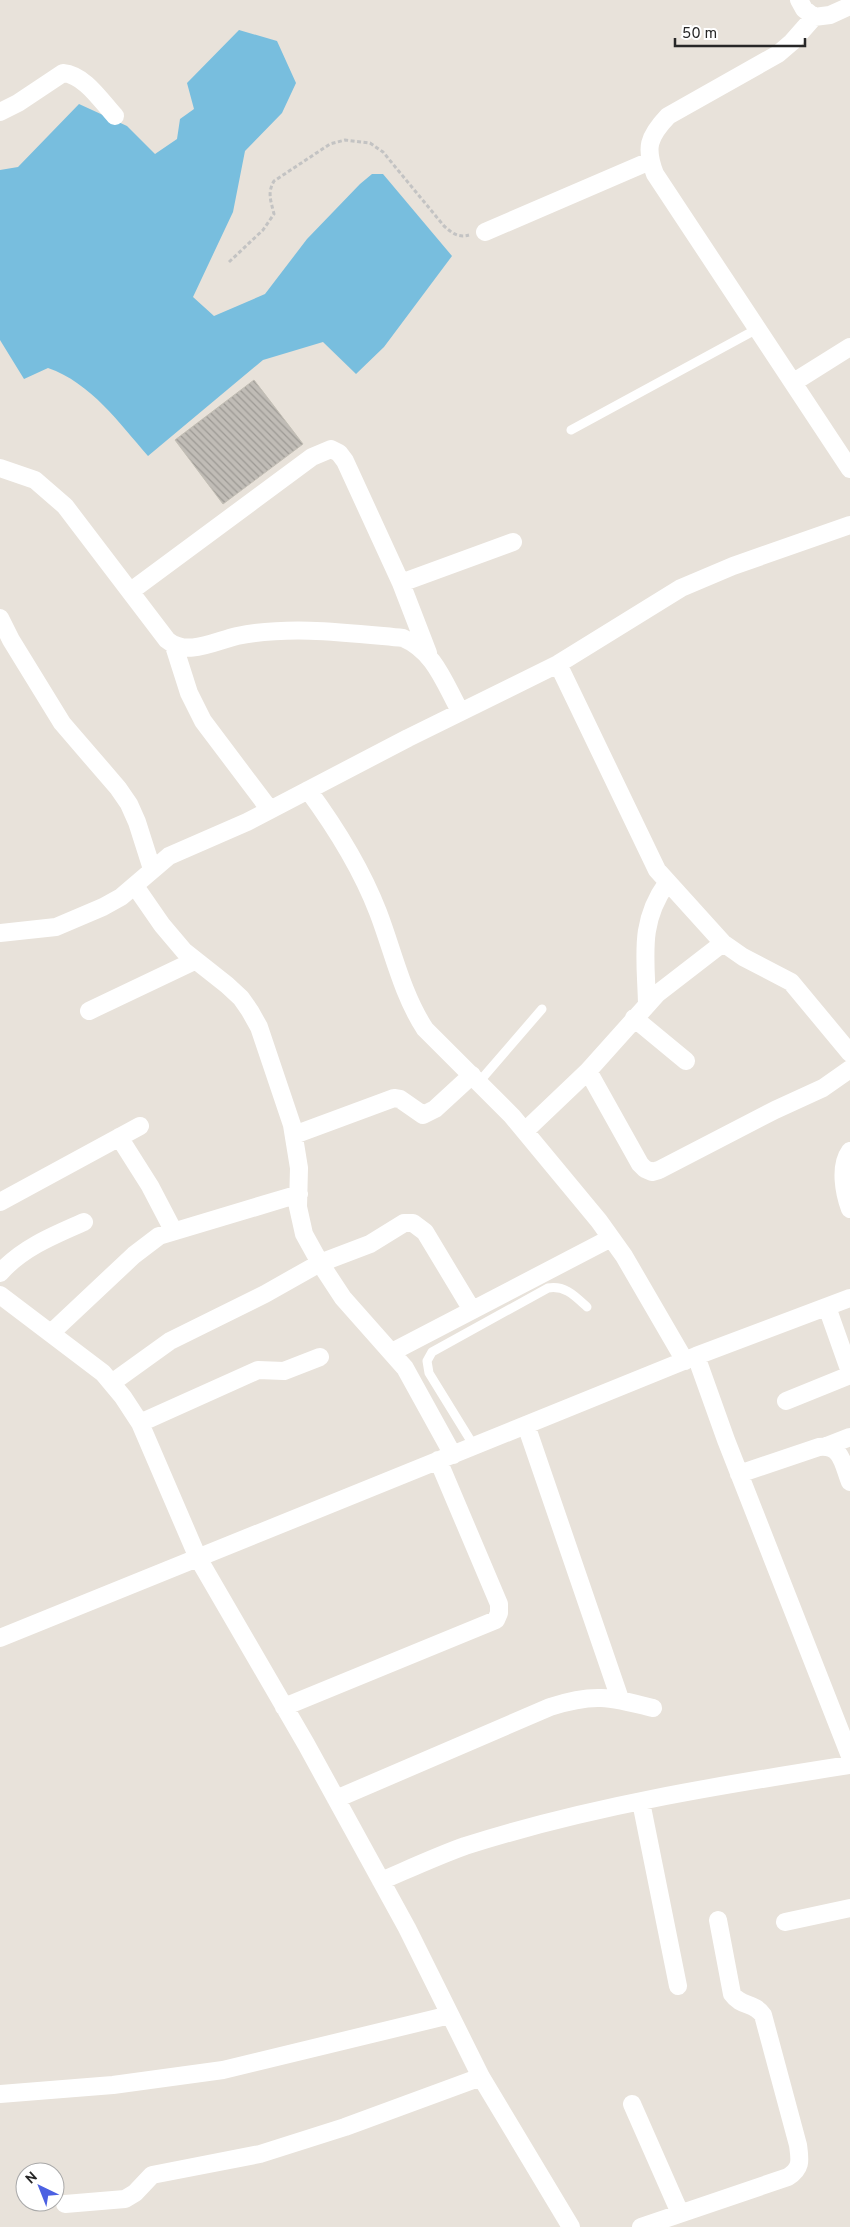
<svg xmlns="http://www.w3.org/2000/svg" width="850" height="2227" font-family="Overpass,sans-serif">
  <defs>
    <pattern id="building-back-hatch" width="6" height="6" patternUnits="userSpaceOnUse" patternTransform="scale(1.25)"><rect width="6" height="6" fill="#c0bcb6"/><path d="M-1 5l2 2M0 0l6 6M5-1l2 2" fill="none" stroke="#9c9994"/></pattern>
  </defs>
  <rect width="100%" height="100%" fill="#e8e2da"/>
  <path fill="#78bede" d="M239,30l38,11 19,42 -14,30 -37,38 -12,61 -40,85 21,19 51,-22 42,-55 53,-55 12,-10h11l69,82 -68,91 -28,27 -33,-32 -60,18 -115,96c-29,-33 -57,-73 -100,-88l-24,11 -24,-39v-170l18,-3 61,-63 48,22 28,28 22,-15 3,-20 14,-10 -7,-26z"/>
  <path fill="url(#building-back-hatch)" stroke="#c2beb4" d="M254,380l49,64 -80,60 -48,-64z"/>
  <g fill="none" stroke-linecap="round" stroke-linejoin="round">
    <path stroke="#c3c3c3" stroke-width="3" stroke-dasharray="4 2.5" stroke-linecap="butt" d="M229,262l34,-32 11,-16c-3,-13 -7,-21 0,-33l56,-37 15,-4 25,3 13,9 61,74c8,7 14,12 25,9"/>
    <path stroke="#fff" stroke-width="9" d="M571,430l186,-101
      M479,1082l63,-73
      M474,1446l-45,-73 -2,-12 5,-9 116,-64c17,-3 27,8 39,19"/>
    <path stroke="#fff" stroke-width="18" d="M799,0l5,9 10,8 16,-2 20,-9
      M814,17l-22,25 -14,12 -110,62c-20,21 -23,32 -13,58l195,295
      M0,112l18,-9 45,-30c22,2 38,28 52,43
      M485,232l165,-71
      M794,382l56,-35
      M0,468l35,12 30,26 102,134c20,17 48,1 70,-4 54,-11 112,-3 166,2 31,13 41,44 57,73
      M401,583l112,-41
      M131,591l181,-134 19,-8 8,4 6,8 56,122 27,70
      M0,618l11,22 51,83 56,65 11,16 8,18 15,47
      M174,646l15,47 14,28 67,89
      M558,664l99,206 66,73 20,14 48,25 59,71
      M308,790c28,38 53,78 70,122 15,39 24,82 47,117l87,87 87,105 25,35 61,105
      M135,886l27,39 22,26 43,34 14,13 9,13 9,16 33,98 7,43 -1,39 6,27 16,29 23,35 62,70 48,87
      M0,933l56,-6 47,-20 18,-10 48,-41 78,-34 161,-84 150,-74 123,-76 52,-22 117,-41
      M647,1004c-1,-46 -9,-81 20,-121
      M89,1011l105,-50
      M634,1018l52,43
      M588,1071l52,93 5,5 7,3 7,-2 116,-60 48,-22 27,-19
      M525,1131l63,-60 69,-77 66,-51
      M294,1135l100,-37 6,1 23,16 12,-6 37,-34
      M119,1137l31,49 23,44
      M850,1151c-11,15 -6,42 0,58
      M0,1202l140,-76
      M0,1273c22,-25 54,-38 84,-51
      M0,1295l103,78 20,24 17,26 58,135 108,186 101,184 74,149 90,150
      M827,1307l23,65
      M51,1333l83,-78 25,-19 140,-42
      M392,1352l219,-114
      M696,1356l30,84 124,316
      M113,1382l57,-41 95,-47 55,-31 50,-19 34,-21h9l12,9 47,78
      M786,1401l64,-26
      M140,1423l118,-53 26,1 36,-14
      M526,1425l94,274
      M827,1446l23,-9
      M739,1474l80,-27c23,-3 24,18 31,35
      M0,1638l696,-282 154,-58
      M284,1707l212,-87 3,-7v-9l-61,-144
      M336,1799l214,-92c44,-14 59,-10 103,1
      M641,1802l37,184
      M381,1881c28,-12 56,-25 84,-35 125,-40 256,-61 385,-81
      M785,1922l65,-14
      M0,2094l113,-9 110,-15 227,-55
      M632,2104l48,109
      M65,2204l60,-5 10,-6 17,-18 108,-21 85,-27 136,-50
      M641,2227l147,-50c14,-9 12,-17 10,-32l-35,-130c-9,-13 -22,-8 -31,-21l-14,-74"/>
  </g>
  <g transform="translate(40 2187) rotate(317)"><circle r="24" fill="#ffffff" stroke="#a9a9a9"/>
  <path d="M0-4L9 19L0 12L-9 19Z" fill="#4c61e2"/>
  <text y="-8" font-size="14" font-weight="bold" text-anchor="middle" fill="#272727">N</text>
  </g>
  <path d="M675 38v8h130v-8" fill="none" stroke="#272727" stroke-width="2.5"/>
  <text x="682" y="38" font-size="15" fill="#272727" stroke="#ffffff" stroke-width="4" paint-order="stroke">50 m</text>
</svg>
